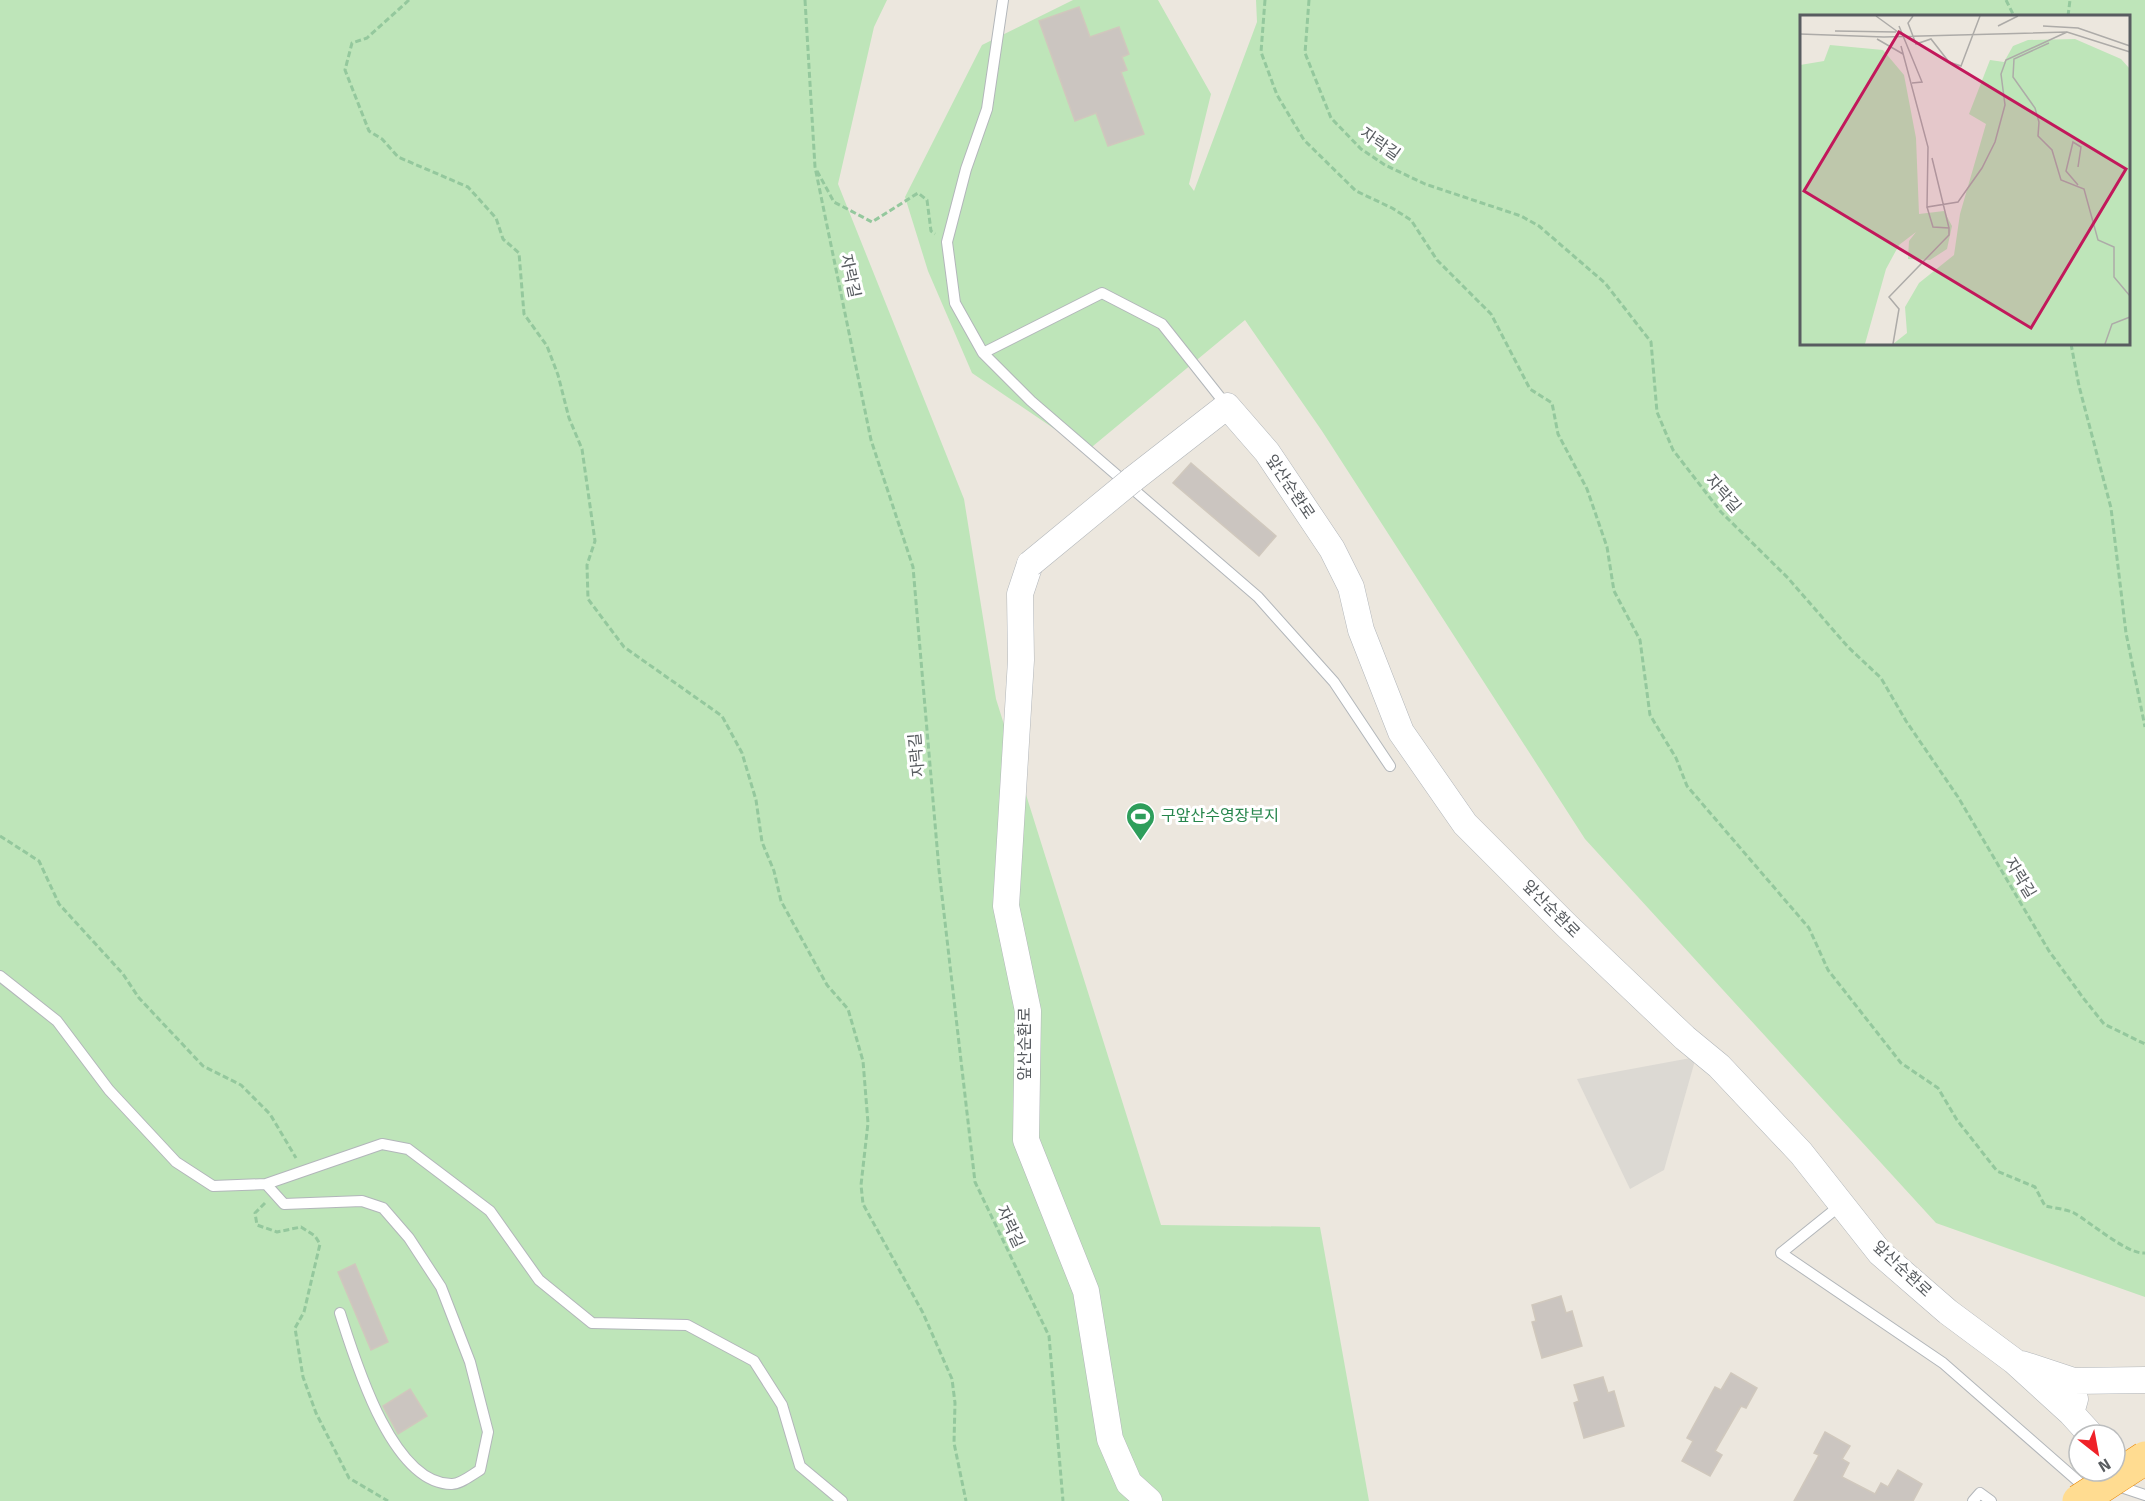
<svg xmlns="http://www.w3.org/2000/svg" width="2145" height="1501" font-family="Signika,'Noto Sans KR',sans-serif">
  <rect width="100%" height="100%" fill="#ece7de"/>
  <path fill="#dcd9d3" d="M1696,1057l-32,113 -34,19 -53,-110z"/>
  <path fill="#bee5b9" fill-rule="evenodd" d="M0,0h887l-13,27 -36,157 126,315 32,200 165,526 159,2 49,274h-1369z
    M1073,0h85l53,94 -22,90 5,7 63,-169 -1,-22h889v1297l-209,-74 -351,-384 -263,-408 -77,-111 -158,131 -115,-78 -44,-102 -23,-74 77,-152zM1802,16h326v328h-326z"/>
  <path fill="#cbc5c0" stroke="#d0c8bd" stroke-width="1.5" d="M1079,7l11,30 29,-10 10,27 -7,3 5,13 -6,2 23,62 -36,12 -12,-33 -21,8 -36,-100z
    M1191,463l85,73 -17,20 -86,-73z
    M355,1264l33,78 -17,8 -33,-78z
    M1561,1296l5,17 6,-2 10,35 -40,12 -10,-36 4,-1 -4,-16z
    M1731,1373l26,15 -11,20 -5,-2 -26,45 7,4 -12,21 -28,-15 11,-20 -6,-3 28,-51 6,3z
    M1603,1377l5,16 6,-2 10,35 -40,12 -10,-35 5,-2 -5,-16z
    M410,1389l17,27 -29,18 -15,-28z
    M1825,1432l25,14 -8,13 7,4 -7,14 33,17 6,-11 7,4 10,-17 24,14 -9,17h-119l25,-46 -5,-2z"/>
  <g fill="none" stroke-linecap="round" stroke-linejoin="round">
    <defs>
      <path id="service" d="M1003,0l-16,109 -21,60 -19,73 8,61 28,50 119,-60 60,31 65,82
        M983,353l48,48 227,196 76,85 56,84
        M0,976l57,45 52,69 67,72 37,24 53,-2 116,-40 26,5 82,62 49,69 53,43 95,2 67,36 28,44 18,61 42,35
        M266,1184l18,20 78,-3 21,7 26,30 32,49 29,75 18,70 -8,38c-7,4 -19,14 -28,14 -60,1 -97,-124 -112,-171
        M1842,1204l-61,49 162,110 145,127
        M2115,1485l30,10
        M1973,1501l7,-8 11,8"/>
      <path id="tertiary" d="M1132,480l95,-74 40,46 65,97 19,38 10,43 40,102 64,92 101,101 119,113 34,28 82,87 79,100 68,59 66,49 57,52
        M1030,564l-10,30 1,66 -15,246 22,105 -2,129 60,151 24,148 19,44 20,18
        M2022,1364l52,17 71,-1
        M2075,1399l-4,14 20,22"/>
    </defs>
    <use href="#service" stroke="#b2b6ba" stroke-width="12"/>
    <use href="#tertiary" stroke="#b2b6ba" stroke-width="27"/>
    <path stroke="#94c89d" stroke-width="3" stroke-dasharray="6 3" stroke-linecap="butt" d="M409,0l-42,38 -15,5 -7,27 24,61 13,8 16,18 70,30 28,31 7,21 16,14 5,61 23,32 11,29 11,43 13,31 13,92 -8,24 1,34 36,48 98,69 20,37 14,47 6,42 12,29 7,30 46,84 21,24 15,52 5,62 -7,62 2,19 60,109 29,66 3,24 -1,40 12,58
      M805,0l10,167 56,273 42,127 26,303 36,312 74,154 14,165
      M1265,0l-4,52 16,43 27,45 52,51 36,17 19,12 26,40 54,54 39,75 22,14 6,31 29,55 20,58 7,44 26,49 10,75 26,43 11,28 122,142 19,42 73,93 37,25 19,32 40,51 38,16 10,19c9,2 21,3 29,7 16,9 54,42 71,40
      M1309,0l-4,53 26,65 30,31 24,16 40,19 96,32 18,10 66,57 46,59 6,70 16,38 48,62 67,66 60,69 33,31 25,43 52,76 91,154 35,48 20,25 41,20
      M2006,0l8,16
      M2068,16l2,-16
      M817,171l17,31 38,20 46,-29 9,7 4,31 4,3
      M2071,344l8,42 32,122 15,125 19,94
      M0,836l39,25 20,43 64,70 16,24 64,68 38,19 29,29 26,44
      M265,1203l-10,10 2,12 20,7 24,-5 14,9 5,8 -16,68 -9,16 8,49 13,36 33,65 39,23"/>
    <use href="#service" stroke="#fff" stroke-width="10"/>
    <use href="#tertiary" stroke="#fff" stroke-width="26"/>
    <defs>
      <path id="tertiary-bridge" d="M1030,564l102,-84"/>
      <path id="trunk-bridge" d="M2079,1501l66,-43"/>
    </defs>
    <use href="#tertiary-bridge" stroke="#b2b6ba" stroke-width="27" stroke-linecap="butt"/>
    <use href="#trunk-bridge" stroke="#ea8700" stroke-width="34" stroke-linecap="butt"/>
    <use href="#tertiary-bridge" stroke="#fff" stroke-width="26"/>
    <use href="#trunk-bridge" stroke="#ffdc91" stroke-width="33"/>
  </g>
  <defs>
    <symbol id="stadium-pin" viewBox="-11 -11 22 30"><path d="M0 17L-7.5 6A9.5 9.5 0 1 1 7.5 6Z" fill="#2e9e5b" stroke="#fff"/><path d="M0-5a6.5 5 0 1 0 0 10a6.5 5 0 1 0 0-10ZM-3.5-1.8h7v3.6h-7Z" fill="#fff"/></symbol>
  </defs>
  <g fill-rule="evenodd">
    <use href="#stadium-pin" x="1124" y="800" width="33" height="45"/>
  </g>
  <g text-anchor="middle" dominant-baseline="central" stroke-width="6" stroke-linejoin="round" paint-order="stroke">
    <g font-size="16" fill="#585c60" stroke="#fff">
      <text transform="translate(1380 144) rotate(35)">자락길</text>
      <text transform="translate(850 276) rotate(78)">자락길</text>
      <text transform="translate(1290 487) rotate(56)">앞산순환로</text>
      <text transform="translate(1723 494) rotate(49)">자락길</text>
      <text transform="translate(917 755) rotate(-95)">자락길</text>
      <text transform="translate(2020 878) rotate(59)">자락길</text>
      <text transform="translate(1551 909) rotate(45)">앞산순환로</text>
      <text transform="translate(1025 1044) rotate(-90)">앞산순환로</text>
      <text transform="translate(1010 1227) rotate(65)">자락길</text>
      <text transform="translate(1902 1269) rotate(43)">앞산순환로</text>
    </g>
    <g font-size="16" fill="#27864d" stroke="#fff" text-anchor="start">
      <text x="1161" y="816">구앞산수영장부지</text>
    </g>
  </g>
  <g transform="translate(1800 15)">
    <rect width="330" height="330" fill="#ece7de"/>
    <path d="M275,24l46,20 9,10v275h-237l14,-11 -2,-26 14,-24 35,-28 6,-41 26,-90 -17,-10 21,-54 14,2 9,-16 15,-6zM30,30l53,5 21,25 12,63 3,76 25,-3 8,15 -5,23 -17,11 -22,-1 1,-18 7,-9 -17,13 -13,24 -21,75h-65v-279l24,-4z" fill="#bee5b9"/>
    <path fill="none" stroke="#adaba8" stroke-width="1.5" d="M76,1l22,16M113,1l-5,7 8,21 15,-5 18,23 12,4 19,-50M99,11l23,56 -10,1M198,11l20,-10M243,11l35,2 52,18M35,16l61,1M0,19l84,3 183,-5 63,20M77,24l26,15M249,28l-35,16 -1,18 22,31 4,14 -1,14 14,14 9,30 23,9 14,51 16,7v30l16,19M101,31l27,101 -1,60 31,-5 24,-34 13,-26 10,-37 -4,-31 5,-14 61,-28M132,143l17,70M278,170l-12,-14 7,-29 8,5 -3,20M93,329l6,-35 -10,-12 60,-62v-7l-16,-1 -6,-20M305,329l7,-20 18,-7"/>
    <path fill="#c2185b" fill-opacity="0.15" stroke="#c2185b" stroke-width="3" d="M99,17l227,137 -95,159 -227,-137z"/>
    <rect width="330" height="330" fill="none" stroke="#585c60" stroke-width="3"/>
  </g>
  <g transform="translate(2097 1453) rotate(149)"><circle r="28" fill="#ffffff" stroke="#bcbebf" stroke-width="1.5"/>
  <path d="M0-4.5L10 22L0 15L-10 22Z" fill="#ef2128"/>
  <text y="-9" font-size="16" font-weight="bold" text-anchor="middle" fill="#585c60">N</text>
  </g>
</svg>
